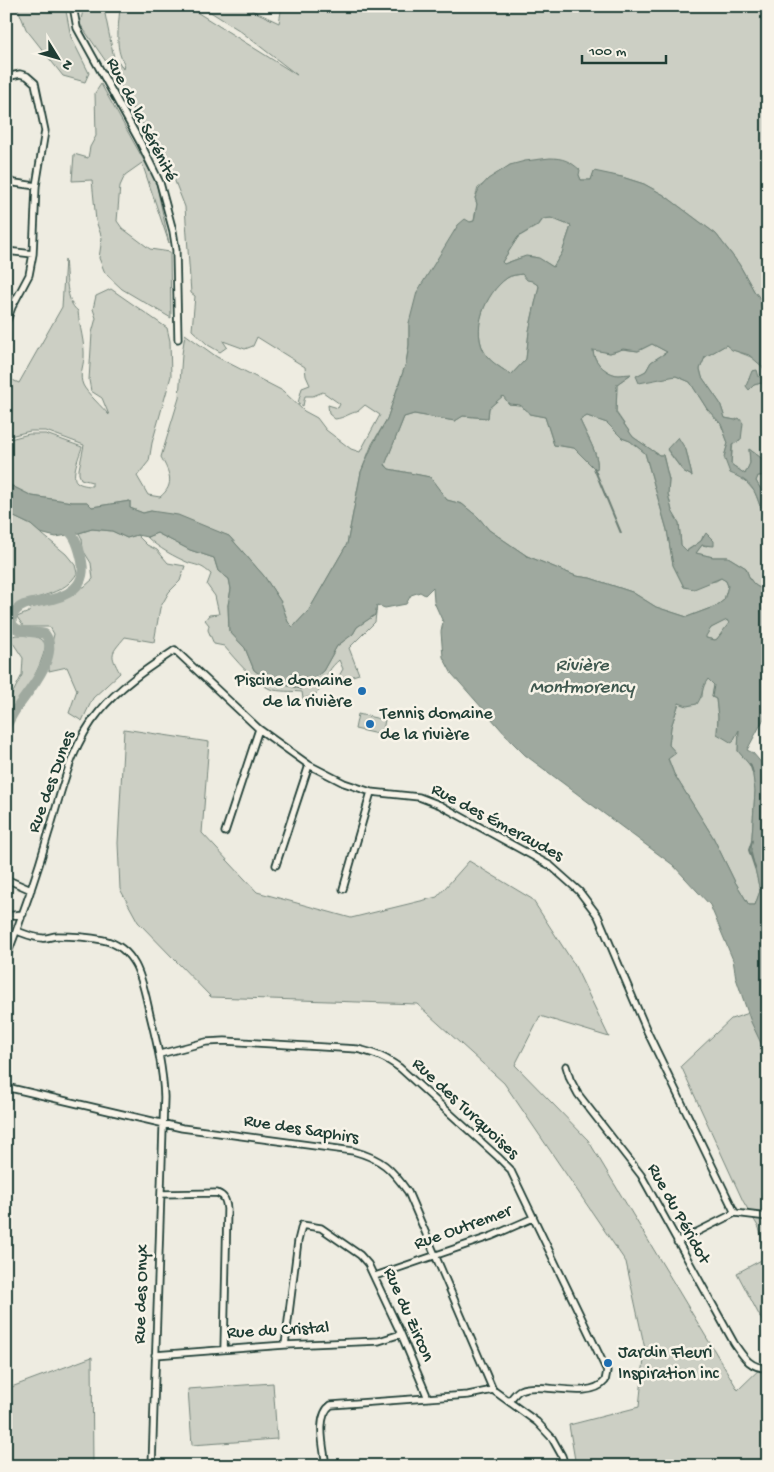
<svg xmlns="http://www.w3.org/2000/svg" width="774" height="1472" font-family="'Gochi Hand',sans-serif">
  <rect width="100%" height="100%" fill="#eeece1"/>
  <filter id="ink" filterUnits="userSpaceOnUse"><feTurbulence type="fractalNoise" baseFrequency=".02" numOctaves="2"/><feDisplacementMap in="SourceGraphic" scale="10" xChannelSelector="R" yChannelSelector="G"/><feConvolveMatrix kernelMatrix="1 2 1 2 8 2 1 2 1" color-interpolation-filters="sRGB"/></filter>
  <g filter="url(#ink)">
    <path fill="#cccfc4" stroke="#76867c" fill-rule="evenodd" d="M17,6h48l6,31 18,36 -4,9 -22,-6 -37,-47z
      M84,6h16l4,3 10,49 5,4 4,7 1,-6c-10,-15 -5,-39 -4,-57h67l110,69 -58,-45 -38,-24h42l36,17 3,-17h486v302l-14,-17 -15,-27 -23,-30 -52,-39 -20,-11 -22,-7 -28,-5 -3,8h-10l-2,-5 -69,-10 -32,23 -3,10 2,6 -3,17 -4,1 -61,101v22l-3,18 -19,56 -15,25 -11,28 -14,72 -38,66 -16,17 -5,-5 -7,-20 -17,-26 -35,-40 -78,-25 -8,2 -13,-5v-7l-38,6 -5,-5h-15l-40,-6 -26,-13v-43l23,-6h17l36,13c-2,7 -12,30 -5,35 3,3 12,4 15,4v-4l-11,-3 -2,-5v-5l5,-24 -38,-14h-16l-24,6v-50l4,-8 9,4 43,-76 3,-48c2,15 0,43 13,52 1,15 7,31 6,47 -1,9 -5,18 -1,27 3,7 20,23 26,30l-7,-17 -11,-7 -2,-11 3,-47 4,-15 -3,-9 3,-13 15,-7 56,39 3,13 1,35 -19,67 -3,18 -12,15 11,19 12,2c16,-13 9,-25 1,-40l18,-59 3,-44 3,-20 32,23 66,34 21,20 13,7 9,12 25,19 9,3 20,-37 -15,-10 -8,7c-6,0 -12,6 -22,7l-6,-5 -1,-9 10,3 2,-4 -17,-12 -10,4h-8l-2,10 -5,-3 4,-15 8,-3 -4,-9 -1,-9 -48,-30 -4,9 -8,3 -22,-8 4,6 -7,5 -12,-7 -16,-15 3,-34 -4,-3 -6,-86 -18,-46 -7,-6 -53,-92 -27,-39z
      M101,84l55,98 13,61 -27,-80 -17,12 -5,11 -3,35 5,7 28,21 20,3 1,66 -49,-29 -17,-16 -6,-15 3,-20 -6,-17 -4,-41 -20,1 2,-27 14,4 2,-11 6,-11 -1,-43z
      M551,218l20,8 -9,27 -9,14c-22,-15 -25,-12 -49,-3l-2,-2 16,-25 21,-12 4,-6z
      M522,274l17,12 -10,45 -3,28 -15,16c-8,-6 -18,-11 -24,-19 -18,-24 -2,-64 20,-78 4,-3 11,-3 15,-4z
      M652,344l15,8 -16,10 -5,9 -9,5 28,1 11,-1 14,6 17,27 14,15 7,19 -4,14 31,35 5,14 5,3 3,-2v80l-5,2c-11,-3 -14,-11 -17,-21l-18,-11h-15l-17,-4 6,-8 5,1 -4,-10 -2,5 -15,10 -5,-6 -2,-22 -7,-12 -4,-17 1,-14 -6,-25h-4l-26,-18 -17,-25 1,-28 13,-9c-4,0 -9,1 -13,0 -12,-2 -24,-14 -24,-26l17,4 13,-4 15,2zM678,438l8,12 6,26 -9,-5 -16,-21z
      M726,345c12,11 37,9 39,31l-7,2 -4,7 7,-2 7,5v75l-19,-14 1,15 -5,10 -14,-10 4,-44 -10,-2 -5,-15 -18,-26 -2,-8 5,-12z
      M503,395l6,9 11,1 10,9 15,3 9,28 20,3 20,20h3c3,-12 -12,-35 -17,-48l7,-4 20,7 15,15 8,3 15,12 22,77 6,35 11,22 32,-6 5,-3 5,3 2,5 -4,14 -8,6 -29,11 -31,-10 -24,-15 -42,-14 -14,-2 -49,-20 -38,-26 -11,-13 -16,-13 -15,-4 -18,-23 -40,-8 -4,-5 19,-47 10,-3 41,7 8,-5 25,2 1,-10z
      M768,475v20l-5,-2 -7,-12 2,-5z
      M6,513l25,12 35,29 9,11 2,8c-11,21 -38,22 -57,31 -5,2 -9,6 -14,8z
      M92,529l20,2 15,7 10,-3 10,10 10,5 11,13 17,3 -5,15 -11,11 -9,16 -6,34 -29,-5c-14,17 -16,16 -5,36l-27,25 -11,23 -13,-8 8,-23 -10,-23 -18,4v-16l5,-21 -4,-7h-26l-7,-10 12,-5 1,-4 21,-5 8,-8 15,-9 10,1 9,-8 -2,-16 -8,-13 -1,-11 -3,-6z
      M157,533l33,17 24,8 4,13 11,8 2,10 -3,16 1,26 16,17 9,22 15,11 32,8 22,-18 14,-25 16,-12 4,-7 18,-12 2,-11 -2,18 -26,26 10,26 -23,7 7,-12 -4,-9c-3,3 -8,7 -10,12 -11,16 -3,20 -26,27l-1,-7c-10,-1 -23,0 -32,-3 -16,-7 -35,-30 -46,-43l-10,-2 -6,-14 1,-5 -4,-5 4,-5 10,-1 -4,-18 -8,-11 4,-11c-9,-8 -11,-8 -22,-11 -14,-6 -31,-15 -42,-26z
      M726,620l4,3 -13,16 -2,1 -9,-2 -1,-2 6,-8z
      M16,635c14,0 20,-1 30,9 -6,30 -24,52 -40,77v-15l16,-31 1,-17 -14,-21z
      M708,678l6,7 -2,12 4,2 2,18 -1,17 22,-5 -1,22 14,16 3,24 -4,60 9,40 -5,14h-6l-15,-25 -21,-43 -39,-63 -6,-16 8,-5 -7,-8 2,-18 8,-24 23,-6 1,-11z
      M358,714l27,6 -3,15 -27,-6z
      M124,729l85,13 -7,91 55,59 94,26 86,-21 32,-36 63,38 42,65 35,73 -69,-21 -25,49 73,75 150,250 30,-29v105h-192l-7,-41 70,-18 6,-58 -19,-87 -122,-179 -87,-79 -206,-7 -73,-75 -18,-33 -2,-46z
      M749,1013l19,45v274l-31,-59 30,-16 -8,-29 -16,-27 -62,-135 50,-47z
      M92,1357l1,109h-87v-77z
      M273,1383l4,56 -85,6 -4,-56z"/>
    <path fill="#9fa99f" stroke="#6c7e74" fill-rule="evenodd" d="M550,158c13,0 20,3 30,12l-1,5 2,5h10l3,-9 28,6 22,7 20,11 52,39 23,30 15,27 14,17v80l-7,-5 -7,2 -5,5 -3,-4 6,-15 5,-1 2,7 6,-1v-7l-16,-14 -17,-5 -6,-5 -21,12 -5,12 2,8 18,26 5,15 10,2 4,-2 4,5 -2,17 -9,5 -1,19 14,10 5,-11 -1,-14 19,14v12l-10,1 -2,5 7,12 5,2v12l-3,2 -5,-3c-6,-19 -11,-25 -30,-33l-6,-16 4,-14 -7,-19 -14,-15 -17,-27 -14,-6 -37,7 -3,-7 10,-5 5,-9 16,-10 -15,-8 -14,7 -15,-2 -13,4 -17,-3c0,11 13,24 25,25 4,0 9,-1 13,-1l-14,10 -1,29 17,24 26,18h4l6,25 -1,14 4,17 7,12 2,22 6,6 14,-10 5,-8 8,8v5l-12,-1 -6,8 17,4h15l18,11c3,10 6,18 17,21l5,-2v124l-21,39 6,3 11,13 4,18v34l-4,10 -1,17 5,19v194l-17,-36 -15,-44 -3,-18 -23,-55 -37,-40 -148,-110 -13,-13 -51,-58 -9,-10 -9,-17 -2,-25 2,-10 -9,-20 -1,-15 -8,8 -5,-3 -9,3 -5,9 -21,4 -8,-3 -2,10 -18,12 -4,7 -16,12 -14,25 -22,18 -32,-8 -15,-11 -9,-22 -16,-17 -1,-26 3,-16 -2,-10 -11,-8 -4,-13 -24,-8 -33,-17 -10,4 -10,-2 -10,3 -15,-7 -20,-2 -13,4 -23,4 -16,-4 -9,-8 -25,-12v-30l26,13 40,6h15l5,5 38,-6v7l13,5 8,-2 27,4 51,21 35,40 17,26 7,20 5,5 16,-17 38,-66 14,-72 12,-28 14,-25 19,-56 3,-18v-22l8,-31 41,-67 7,-6 5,3 4,-1 3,-17 -2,-6 4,-9 9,-10 22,-14 15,-4zM551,218l20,8 -9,27 -9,14 -14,-9 -13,-2 -22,8 -2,-2 16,-25 21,-13 4,-5zM522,274l5,6 5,1 7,5 -10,45 -3,28 -15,16c-8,-6 -19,-12 -25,-20 -16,-25 -1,-61 21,-77 4,-3 10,-3 15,-4zM503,396l6,8 11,1 9,7v2l16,3 9,28 20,3 20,20 3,1c3,-13 -12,-36 -17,-49l7,-4 20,7 15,15 8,3 15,12 22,77 6,35 11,22 10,2 27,-11 5,3 2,5 -4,14 -8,6 -29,11 -31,-10 -24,-15 -42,-14 -14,-2 -49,-20 -38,-26 -11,-13 -16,-13 -15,-4 -17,-23 -41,-8 -4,-4 19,-48 10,-3 41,7 8,-5 25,2 1,-10zM727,620l2,3 -12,16 -2,1 -9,-2v-2l5,-8zM708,679l6,6 -2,12 4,2 2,18 -1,17 15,9 7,-13 -1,21 14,17 3,23 -4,60 9,40 -5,14h-6l-15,-25 -21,-43 -39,-63 -6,-15 8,-6 -7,-8 2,-18 8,-24 8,3 10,-2c7,-10 4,-16 11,-25z
      M678,437l8,13 6,26 -9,-5 -16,-22z"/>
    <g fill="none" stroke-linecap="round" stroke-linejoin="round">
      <path stroke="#6c7e74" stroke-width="2" d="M594,468l27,65
        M750,764l3,9
        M752,841l-3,9 6,18"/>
      <path stroke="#9fa99f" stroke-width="10" d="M6,727c3,-6 6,-12 10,-18 12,-17 45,-54 29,-75 -10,-3 -37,0 -33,-16 1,-6 7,-11 12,-13 6,-2 13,-3 19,-4 25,-4 46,-15 38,-44 -3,-13 -7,-25 -19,-31"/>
      <defs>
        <path id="minor" d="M73,6l4,22 63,114 20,41 13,48 3,19 2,89
          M6,77l14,-3 7,2 8,7 10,48 -9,55 -3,68 -4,21 -17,32 -6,16
          M6,180l9,3 21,3
          M6,251l27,3
          M225,832l34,-103
          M276,865l33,-100
          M6,879l25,11
          M343,889l28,-97
          M6,916l17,-2
          M17,931c8,3 17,7 25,7 5,1 10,-2 15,-2 15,0 31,1 46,4 36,8 40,45 47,75 7,28 13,54 14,82l-12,369
          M6,958c16,-41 30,-81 42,-123 13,-41 22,-89 51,-123 20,-25 49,-44 76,-62l84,79 50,36 35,18 27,9 48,5 21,8 111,61 28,25 19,25 49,115 88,182
          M160,1054l46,-12 19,-1 132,8c18,4 28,8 43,19l98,89 12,12 97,202 -2,10c-16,20 -65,0 -85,9 -4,2 -8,8 -11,11
          M566,1066l4,13 8,15 63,81 93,168c9,13 16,26 34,25
          M6,1087l176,41 171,23c29,8 38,17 55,41l85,198 44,32 15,16 10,18 3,10
          M161,1194l56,-1c8,3 9,8 10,16l-3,140
          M677,1242l58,-29 33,4
          M375,1276l117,-40 41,-18
          M285,1345l13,-104 4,-16 19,3 39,27 8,9 33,70 27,64
          M155,1355l130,-10 94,-4 22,-7
          M326,1466c-2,-17 -11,-50 5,-61l137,-10 25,-5"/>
      </defs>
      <use href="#minor" stroke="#1f3d34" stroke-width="9"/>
      <use href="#minor" stroke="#f7f3e8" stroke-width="5.5"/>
    </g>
  </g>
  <g fill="#1f6fb2" stroke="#f7f3e8" stroke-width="2">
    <circle cx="362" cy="691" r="5"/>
    <circle cx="370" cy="724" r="5"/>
    <circle cx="608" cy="1363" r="5"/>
  </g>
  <g text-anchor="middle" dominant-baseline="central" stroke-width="5" stroke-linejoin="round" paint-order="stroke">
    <g font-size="18" fill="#1f3d34" stroke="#f7f3e8">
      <text transform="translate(141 120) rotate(63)">Rue de la Sérénité</text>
      <text transform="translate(52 782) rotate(-70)">Rue des Dunes</text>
      <text transform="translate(497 823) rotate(28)">Rue des Émeraudes</text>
      <text transform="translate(465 1109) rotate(43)">Rue des Turquoises</text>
      <text transform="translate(301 1130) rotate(9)">Rue des Saphirs</text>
      <text transform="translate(678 1214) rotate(61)">Rue du Péridot</text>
      <text transform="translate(463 1228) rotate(-20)">Rue Outremer</text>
      <text transform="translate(142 1294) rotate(-88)">Rue des Onyx</text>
      <text transform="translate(408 1315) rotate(66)">Rue du Zircon</text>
      <text transform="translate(278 1331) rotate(-3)">Rue du Cristal</text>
    </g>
    <g font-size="18" fill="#1f3d34" stroke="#f7f3e8" text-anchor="start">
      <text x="352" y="681" text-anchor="end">Piscine domaine<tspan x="352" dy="21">de la rivière</tspan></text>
      <text x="380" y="714">Tennis domaine<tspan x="380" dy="21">de la rivière</tspan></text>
      <text x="618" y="1353">Jardin Fleuri<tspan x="618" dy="21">Inspiration inc</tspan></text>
    </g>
    <g font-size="19" font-style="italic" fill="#3f584f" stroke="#f7f3e8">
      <text x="582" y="666">Rivière<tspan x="582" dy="22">Montmorency</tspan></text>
    </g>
  </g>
  <rect width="774" height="1472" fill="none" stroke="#f7f3e8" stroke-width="25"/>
  <rect x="12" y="12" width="749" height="1447" fill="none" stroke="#1f3d34" stroke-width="2" filter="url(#ink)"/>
  <g transform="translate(58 58) rotate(127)" stroke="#f7f3e8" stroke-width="4" paint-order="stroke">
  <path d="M0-4L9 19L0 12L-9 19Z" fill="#1f3d34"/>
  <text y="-8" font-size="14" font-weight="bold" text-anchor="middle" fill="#1f3d34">N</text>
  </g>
  <path d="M582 55v8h84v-8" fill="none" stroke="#1f3d34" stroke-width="2.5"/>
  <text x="589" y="55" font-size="15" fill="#1f3d34" stroke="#f7f3e8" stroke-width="4" paint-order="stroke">100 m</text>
</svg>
